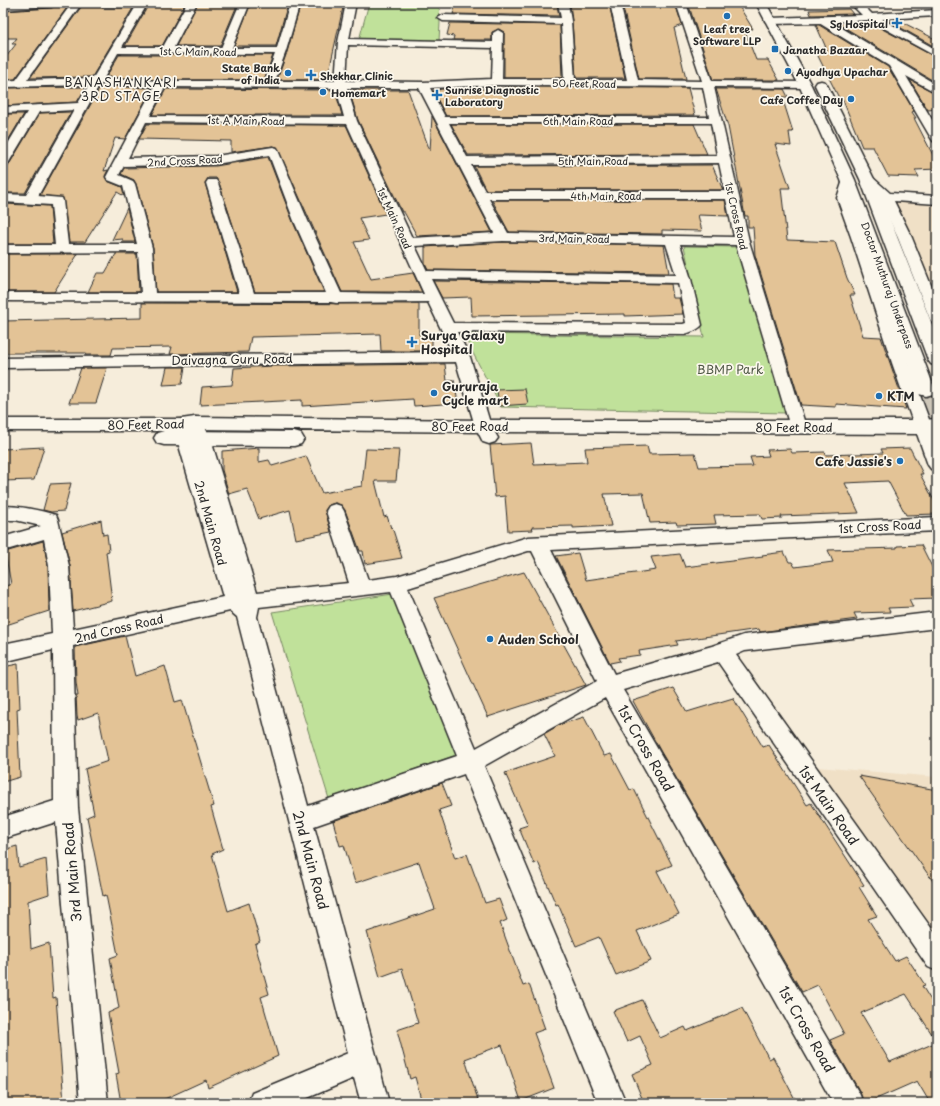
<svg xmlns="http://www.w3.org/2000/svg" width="940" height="1106" font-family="'Playpen Sans',sans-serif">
  <rect width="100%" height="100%" fill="#f6eddb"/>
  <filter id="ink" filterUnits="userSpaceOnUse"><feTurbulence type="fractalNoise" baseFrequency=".025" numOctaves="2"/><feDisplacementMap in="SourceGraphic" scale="8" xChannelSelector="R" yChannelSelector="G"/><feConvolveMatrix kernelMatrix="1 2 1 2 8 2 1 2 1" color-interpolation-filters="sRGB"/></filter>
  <g filter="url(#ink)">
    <path fill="#f0e0c6" d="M895,201l42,3v95z
      M817,767l120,10v164z"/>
    <path fill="#c0e19a" stroke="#768662" d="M369,3h70l1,20 -1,18 -80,-1z
      M684,246l53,1 49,166 -285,-6 -38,-73 241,3z
      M393,594l66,160 -130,45 -57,-187z"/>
    <path fill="#e3c396" stroke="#2b2b2b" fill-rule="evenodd" d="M84,3h21l-3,5h31l-41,69 -62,1z
      M198,3h40l-18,43h-44z
      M251,3h37l-12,43h-42z
      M301,3h43l-17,77h-50l10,-28z
      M456,3h61v2h40l2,11 -106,-2z
      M570,3h39l16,75h-49l-4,-57z
      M622,3h53l7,22 -8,3 12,51h-47z
      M688,3h49l16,26h-9l12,31h12l11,20h-66z
      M57,4l12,1 -54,74 -12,1v-19l13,-17h-4l5,-6h-14v-27l49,-3z
      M149,4h36l-23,42h-37z
      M849,9l4,5 -42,1 -2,-5z
      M887,20h11l39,20v8z
      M869,22l68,36v25l-100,-60z
      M450,23l110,2 2,53h-58v-46l-5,-3 -7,3v8h-39l1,-4 -7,-1z
      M816,25h3l69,42 26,44 -2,1 4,6h-2l23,45v6l-22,1 4,7 -31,-1 -15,-29h-11l-20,-49h-3l-24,-48h12z
      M119,55h154l-9,25h-103l-55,-3z
      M910,80l27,14v15l-9,1z
      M101,86l51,2 -27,51 -10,-1 -11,33 4,-1 -3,6 2,5 15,6 2,9 -7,-4 -32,50h-16l-6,-44 -23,-3z
      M86,87l-9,15 -74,4v-18z
      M505,87l183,1 7,27 -249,1 -13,-25 9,-2h63z
      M166,89l169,1 7,25h-190z
      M716,89h68l4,8h-6l11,35h-4l2,14 -16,-2 15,44h-9l6,52 48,2 12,36 8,17h-5l13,41 18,1 25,72 -70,-5v3l-35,-2 -46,-150 -2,-28h-5v-11h-3l-17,-90z
      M349,90h59l22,61 2,-35 60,116 -75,4 -13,-24h-2l-44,-92z
      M71,112l-46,81h-22v-23l7,-7 30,-50z
      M3,114h21l-21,35z
      M147,124l199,1 40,89 -27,4 10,22 -15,2 17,37 42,-6 9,19h-80l-65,-145 -4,-1 -42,6v-11l-92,-2z
      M451,124h243l13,30 -239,1z
      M268,157l25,65 31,70h-69l-36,-109 -3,-5h-8l-3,5 32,109h-81l-3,-44 -17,-64 -2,-4 -13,-6 3,-6 92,-2z
      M712,165l11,25h-237l-12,-24z
      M492,200h233l3,16 -30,-1 4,16 -40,-1v4l-153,-2z
      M3,204l47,2 3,38h-50z
      M127,208l8,34h-13l1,-3 -11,1z
      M503,242l161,3 5,28 -241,-3 -3,-6v-17z
      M3,254h75l-24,38h-51z
      M116,254h21l2,38h-51l9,-19h8z
      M433,281l238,3 2,14h6l4,16 -58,2v-2l-153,2 -1,-19 -29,1z
      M142,303l277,1v31h13v16h-51l-1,-17 -129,3 -3,15 -78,2 2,-7 -59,1 -2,7h-26l1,-2h-83v-32l139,-3z
      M445,364l2,17 7,-1 4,23 -44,3 -1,-7 -111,7v-6l-102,5 2,-18 30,-2 2,-17 39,-2z
      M167,367h18l-3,17 -19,1z
      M81,368h26l-11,35h-27z
      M525,389l3,15 -29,2 -2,-16z
      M531,443l3,21 53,-2 -2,-14 62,-2 2,8 46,-1 4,14 54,-1 -3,-9 19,-1 -2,-6 23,-1 2,4 33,-1 1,3 57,-2 -2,-4 29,-1 13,26h-3l17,32v8l-31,1 -18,-34 -43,2 14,30 -78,3 1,2 -20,1 -2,-5 -46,1 2,9 -39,1 -1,-3 -26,1 -7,-30 -39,1 7,32 -38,2v-2l-41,1 1,3 -25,1 -3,-35 -10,1 -5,-52z
      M44,447l-10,33 -31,1v-32z
      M259,448v14l10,-2 3,6 34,-10 16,37 40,-7 4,-37 33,1 -3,31h-21l9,36 3,-1 4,12 1,-1 10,31 -37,6 -2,-13h-3l-15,-41 -4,-5 -6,-2 -6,2 -4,5 6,22 -35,7 -6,-29 -31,9 -12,-30 -18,5 -7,-24v-19z
      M71,483l-7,28 -13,1 -8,-2 7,-26z
      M101,520l2,15 4,-1 2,17 -3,1 6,49 -39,10 -3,-45 -8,-34z
      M43,541l5,25 1,45 -46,15v-39l8,-3 -6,-32z
      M921,545l16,32v21l-28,1 4,8 -25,1 2,4 -36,1 3,6 -97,13 -1,-3 -83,12 2,4 -39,6 1,4 -22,3 2,3 -10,2 -54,-107 22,-3 8,27 70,-10 -5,-13 29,-3 5,13 78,-10 -1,-2 22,-3 5,10h3l3,5 38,-5 -5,-12 69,-2v-2z
      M524,572l62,113 -98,32 -54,-119z
      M125,636l10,40 30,-10 10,36 7,-2 32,106 -3,1 12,42 -11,5 16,57 21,-8 11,38 -5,3 14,50 -8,3 17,59 -70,32 -2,-8 -50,23h-35l-5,-29 3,-1 -11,-60 11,-5 -9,-50 8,-3 -12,-60 -3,1 -16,-79 7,-3 -9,-45 23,-8 -10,-48 -20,7 -1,-5 -1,-19h2l-2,-14 -1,-35z
      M18,664l2,44 -3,1 3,68 -17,5v-115z
      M673,688l14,24 46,-14 30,49 6,-2 38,60 4,-2 53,82 -5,2 18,29 -9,3 27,42 11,-5 19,29 -3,1 15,24v93h-7l-13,-22 -50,22h-3l-4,-11 -30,-52 14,-6 -26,-49 -16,7 -141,-240 -28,-51zM906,994l31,48 -47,20 -29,-49z
      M584,717l20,39 7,-2 19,36 4,-1 38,76 -15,6 22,43 -42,17 14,30 -35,14 -17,-38 -23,9 -18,-42 -2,1 -18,-43 -4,2 -15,-36 9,-3 -23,-52 50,-17 -11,-22 15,-9z
      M859,776l78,14v97z
      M442,783l9,23 -12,4 16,48 12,-4 18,49 14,-4 8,21 -7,3 23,63 6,-2 16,45 -11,4 20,55 -33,13 -19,-56 -37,14 14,44h-57l-7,-26 -5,2 -13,-49 21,-7 -16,-54 -22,8 -13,-45 68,-23 -16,-47 -64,21 -11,-38 -4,1 -7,-25z
      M17,846l2,21 27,-8 3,35 -21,7 3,48 18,-6 4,55 3,-1 8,106h-61v-253z
      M642,1000l18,38 25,-11 2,4 55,-23 27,51 4,-2 24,46h-153l-12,-29 21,-9 -13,-29 -13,6 -14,-31z"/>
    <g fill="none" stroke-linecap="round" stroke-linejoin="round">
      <path stroke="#cdc6b8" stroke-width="16" stroke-dasharray="16 8" stroke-linecap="butt" d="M926,390l5,14"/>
      <path stroke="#cdc6b8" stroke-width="22" stroke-dasharray="22 11" stroke-linecap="butt" d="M931,403l6,17"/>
      <defs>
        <path id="minor" d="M26,3h31l-5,3 -49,4v-4z
          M72,3h10l-55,77 66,-2 45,-75h10l-26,44h41l24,-44h10l-23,44 47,1 19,-45h10l-18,45h45l13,-45h10l-14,48 -11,30h60l3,-39 8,-39h10l-7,36 144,3v-9l5,-3 5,3 -1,46h62l-3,-55 -118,-3 -5,-3 5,-3 118,3 -3,-15h10l3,18 4,59h52l-17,-77h10l18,77 64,1 -26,-78h10l26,78 93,1 5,3 -5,3 -91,-1 35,154 57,186 -2,4 -6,2 -6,-2 -2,-4 -54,-182 -56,-1 11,35 11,46c-4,5 -11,7 -17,9l-228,-2 13,25 21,69 7,12 -3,4 -6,2 -6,-2 -8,-16 -19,-64 -453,6v-10l449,-6 -24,-50 -92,1 -5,-1 -328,-1v-8h138l-3,-41 -135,1v-8h52l-4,-40 -48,-3v-8l23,1 48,-85 -35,2 -30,50 -2,3 -4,1v-14l24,-40 -24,1v-6l75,-4 11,-18 -86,2v-6l13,-1zM348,45l145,3 -1,31 -69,3 -77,-1zM118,53l157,1 -10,27h-104l-57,-3zM100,84l54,3 -48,90 2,3 15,6 14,58h-69l-5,-43 -1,-3 -24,-2zM497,85l206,2 6,30h-264l-15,-29zM165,87l171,1 8,29 -194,-1zM347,88h72l75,145 -82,5 -55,-117zM146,122l201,2 77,170 -83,-1 -33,-72 -31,-73 -4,-1 -57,9 -88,2zM449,123h262l6,32 -250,2zM269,155l25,66 32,72h-72l-36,-110 -2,-3h-8l-2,3 33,110h-84l-3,-45 -17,-64 -2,-3 -14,-6 5,-9 92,-2zM719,163l6,28h-240l-14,-26zM489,199h237l8,38 -226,-4zM503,241l163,3 10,31 -249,-4 -12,-25zM431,279l247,4 8,40 -3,1 -230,-1z
          M850,3h11l11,11 65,-4v6l-55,3 55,31v7l-68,-37 -37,2 105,63v8l-31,-17 31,52v14l-4,-1 -2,-3 -42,-72 -70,-43 -49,1 -5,-3 5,-3 92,-3z
          M867,175l4,1 19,17 47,3v8l-43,-3 18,37 25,62v23l-5,-1 -2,-3 -32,-81 -18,-39 -19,-20 2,-3z
          M848,176l4,1 2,3 -5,18 16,39 43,126 29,78v30l-6,-2 -3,-4 -36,-102 -41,-126 -14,-39 7,-21z
          M195,417l6,2 10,21 46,152 92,-9 -23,-72 3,-5 6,-2 6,2 3,5 24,69 29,-4 131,-39 409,-20v14l-386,19 63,124 98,-28 32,-11 193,-23v16l-192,23 -9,4 201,281v35l-9,-4 -210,-305 -95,28 236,403 4,10h-30l-228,-405 -121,68 142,337h-28l-134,-329 -150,52 75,277h-28l-7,-25 -58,25h-48l4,-10 96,-40 -111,-436 -7,-6 -157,35 5,162 30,295h-28l-24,-281 -53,17v-22l51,-16 -1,-151 -50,12v-18l49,-10 -3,-68 -5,-27 -41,12v-14l38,-11 -26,-6h-12v-14c18,0 36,4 53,9l2,5 11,46 4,63 150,-32 -50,-172 2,-4 6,-2 6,3 2,-3zM528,551h4l65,130 -121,67 -68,-160zM391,592l66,164 -149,50 -51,-189 2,-10z"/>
        <path id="major" d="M195,417l288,3h439l15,-1v12l-15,3 -439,-2 -288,-3 -14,2 113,1 7,2 3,5 -3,5 -7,2 -130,-1 -7,-2 -3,-5 3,-5 7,-2h-161v-12h178z"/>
        <path id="highway" d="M756,3h10l45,82 44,95 80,210 -2,4 -7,2 -7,-2 -2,-4 -76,-210 -42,-95z
          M821,81l4,1 2,3 47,94 63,158v29l-6,-2 -3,-4 -68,-181 -45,-94 2,-3z"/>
      </defs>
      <use href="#minor" stroke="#2b2b2b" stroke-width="3"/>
      <use href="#major" stroke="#2b2b2b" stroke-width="3"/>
      <use href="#highway" stroke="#2b2b2b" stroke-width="3"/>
      <use href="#minor" fill="#fbf7ec" fill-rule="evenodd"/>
      <use href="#major" fill="#fbf7ec" fill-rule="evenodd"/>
      <use href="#highway" fill="#fbf7ec" fill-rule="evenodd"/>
    </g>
  </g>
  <g fill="#1f6fb2" stroke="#fbf7ec" stroke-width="1.5">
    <circle cx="727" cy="16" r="4"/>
    <path d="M895 17h4v4h4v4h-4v4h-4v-4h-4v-4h4z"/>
    <rect x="771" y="45" width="8" height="8" rx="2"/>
    <circle cx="788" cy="71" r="4"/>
    <circle cx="288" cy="73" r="4"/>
    <path d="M309 69h4v4h4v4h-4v4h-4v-4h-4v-4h4z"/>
    <circle cx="323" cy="92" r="4"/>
    <path d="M435 89h4v4h4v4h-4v4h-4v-4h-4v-4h4z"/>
    <circle cx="851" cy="99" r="4"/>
    <path d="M410 336h4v4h4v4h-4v4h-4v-4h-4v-4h4z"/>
    <circle cx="434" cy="393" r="4"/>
    <circle cx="879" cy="396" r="4"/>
    <circle cx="900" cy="461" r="4"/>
    <circle cx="490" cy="639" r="4"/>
  </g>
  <g text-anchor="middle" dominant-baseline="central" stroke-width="3.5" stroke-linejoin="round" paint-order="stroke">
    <g font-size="10" font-weight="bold" fill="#2b2b2b" stroke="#fbf7ec" text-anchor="start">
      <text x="888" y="23" text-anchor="end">Sg Hospital</text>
      <text x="727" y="28" text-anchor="middle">Leaf tree<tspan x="727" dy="12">Software LLP</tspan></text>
      <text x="783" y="49">Janatha Bazaar</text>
      <text x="280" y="67" text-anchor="end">State Bank<tspan x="280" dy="12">of India</tspan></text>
      <text x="796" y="71">Ayodhya Upachar</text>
      <text x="320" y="75">Shekhar Clinic</text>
      <text x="445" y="89">Sunrise Diagnostic<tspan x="445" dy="12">Laboratory</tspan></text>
      <text x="331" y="92">Homemart</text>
      <text x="843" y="99" text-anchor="end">Cafe Coffee Day</text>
    </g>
    <g font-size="10" fill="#2b2b2b" stroke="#fbf7ec">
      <text transform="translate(198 51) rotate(1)">1st C Main Road</text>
      <text transform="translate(584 83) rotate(1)">50 Feet Road</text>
      <text transform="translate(246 120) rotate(1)">1st A Main Road</text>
      <text x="578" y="120">6th Main Road</text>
      <text transform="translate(185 160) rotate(-3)">2nd Cross Road</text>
      <text x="593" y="160">5th Main Road</text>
      <text x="606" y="195">4th Main Road</text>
      <text transform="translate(737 216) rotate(77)">1st Cross Road</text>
      <text transform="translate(395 218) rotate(65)">1st Main Road</text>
      <text transform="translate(574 238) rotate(1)">3rd Main Road</text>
      <text transform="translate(888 285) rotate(70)">Doctor Muthuraj Underpass</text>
    </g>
    <g font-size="12" letter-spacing="1" fill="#2b2b2b" stroke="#fbf7ec">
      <text x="121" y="82">BANASHANKARI<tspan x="121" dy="14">3RD STAGE</tspan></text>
    </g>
    <g font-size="12" font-weight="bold" fill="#2b2b2b" stroke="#fbf7ec" text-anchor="start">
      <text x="421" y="335">Surya Galaxy<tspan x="421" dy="14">Hospital</tspan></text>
      <text x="442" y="386">Gururaja<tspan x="442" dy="14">Cycle mart</tspan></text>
      <text x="887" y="396">KTM</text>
      <text x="892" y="461" text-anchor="end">Cafe Jassie's</text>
      <text x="498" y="639">Auden School</text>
    </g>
    <g font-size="12" fill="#2b2b2b" stroke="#fbf7ec">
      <text transform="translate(232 359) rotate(-1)">Daivagna Guru Road</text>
      <text transform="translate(146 424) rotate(-1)">80 Feet Road</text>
      <text x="470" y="426">80 Feet Road</text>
      <text x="794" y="427">80 Feet Road</text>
      <text transform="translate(211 523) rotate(74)">2nd Main Road</text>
      <text transform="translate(880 526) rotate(-3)">1st Cross Road</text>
      <text transform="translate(119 628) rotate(-13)">2nd Cross Road</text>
    </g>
    <g font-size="12" fill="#505847" stroke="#fbf7ec">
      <text x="730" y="369">BBMP Park</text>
    </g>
    <g font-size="14" fill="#2b2b2b" stroke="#fbf7ec">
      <text transform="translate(646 748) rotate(60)">1st Cross Road</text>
      <text transform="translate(829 805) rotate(55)">1st Main Road</text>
      <text transform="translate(311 860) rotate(75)">2nd Main Road</text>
      <text transform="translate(72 872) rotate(-95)">3rd Main Road</text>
      <text transform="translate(807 1029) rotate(60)">1st Cross Road</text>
    </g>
  </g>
  <rect width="940" height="1106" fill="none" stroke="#fbf7ec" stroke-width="16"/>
  <rect x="8" y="8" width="924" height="1090" fill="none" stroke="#2b2b2b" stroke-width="1.5" filter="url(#ink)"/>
</svg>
